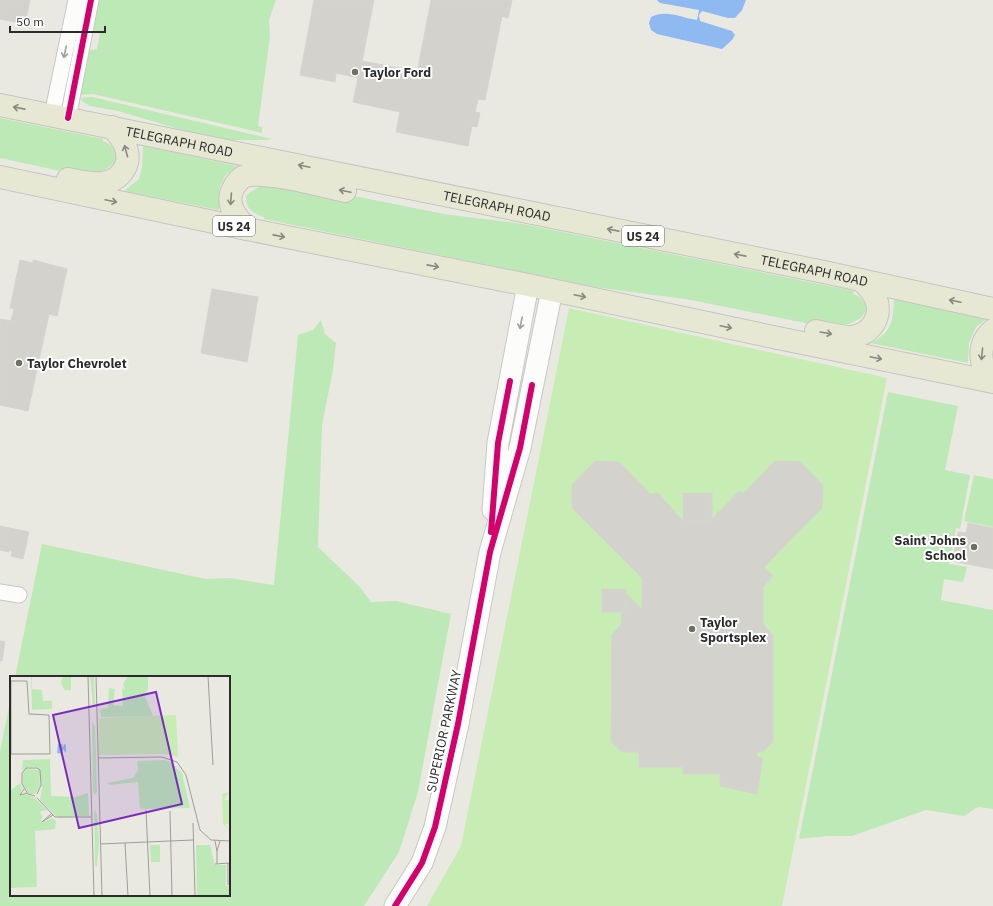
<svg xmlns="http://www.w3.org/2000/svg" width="993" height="906" font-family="'IBM Plex Sans',sans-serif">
  <rect width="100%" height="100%" fill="#eae9e1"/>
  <path fill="#bde9b7" d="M96,0h180l-7,20 1,16 -12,90 4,1v6l-169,-39 -14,1 8,-42 3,-3 7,-1 3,-15 -5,-3 -2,-4z
    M92,97l180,42 -6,1h-39l-38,-8 -71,-21 -28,-5 -7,-4 -3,-4z
    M0,118l103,21v2c9,4 13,8 15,18l-2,3 -11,8 -12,3 -14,2 -79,-17z
    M143,146l94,20 -12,10 -6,14v20l-95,-19 15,-12 3,-12z
    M284,182l160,32 79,10 331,67 -1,3c9,3 12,7 14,16l-6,8 -12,6 -24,3 -134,-27 -96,-13 -331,-68v-2c-12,-4 -18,-8 -18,-21 12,-11 22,-12 38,-14z
    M894,299l94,19 -12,9 -7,16 -1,20 -98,-20c22,-10 23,-22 24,-44z
    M321,320l4,14 11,9 -3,27 -11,55 -4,122 42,40 11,15 25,-1 55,13 -33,178 -19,60 -35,54h-364v-155l11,-54v198h218v-218h-214l27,-133 164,35 23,-1 45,7 24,-250 15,-5z
    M888,392l70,14 -13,64 25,5 -10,54 -4,-1 -7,36 18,3 -4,15 -19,-3 -3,21 52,10v199l-15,-2 -14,9 -38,-6 -74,26h-25l-28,3z
    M974,475l19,4v48l-29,-6z"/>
  <path fill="#c7edb4" d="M569,308l318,70 -105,528h-355l34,-60z"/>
  <path fill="#8fbaf1" d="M657,0h89l-4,10 -7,8h-7l-26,-7 -3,4 1,6 32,10 3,4 -3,5 -10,9 -65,-15 -6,-4 -2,-7 2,-6c15,-8 31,1 46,3l2,-10 -39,-7z"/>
  <path fill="#d3d2cc" stroke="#d5d4cd" d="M0,0h30l-5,24 -25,-5z
    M314,0h60l-12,61 47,9 -1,7 8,1 15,-78h81l-4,18 -6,-2 -17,84 -7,-1 -3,13 5,1 -3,14 -5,-1 -4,20 -72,-14 4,-20 -47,-10 5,-24 -22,-5 -1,9 -35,-7z
    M20,260l13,3v-3l34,9 -10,47 -8,-2 -21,97 -28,-6v-86l11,2 3,-12 -4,-1z
    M212,289l46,8 -11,65 -46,-9z
    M595,461l24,1 31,32 8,-1 25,28h27l28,-29 6,1 31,-32h24l24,24 -1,23 -58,59 9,9 -10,11v37l10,11v107l-10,10h-7l1,5 6,1 -6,36 -37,-8v-12h-37v-7h-44v-15h-17l-11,-10 1,-107 10,-12 -1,-11h5v-19l16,16v-31l-70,-70v-23z
    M683,493h29v28h-29z
    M968,523l25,5v41l-41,-8 6,-29 8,1z
    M0,526l29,6 -6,27 -12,-3 1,-5 -3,-1v2l-9,-2z
    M602,589h24v23h-24z
    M0,641l5,1 -3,19h-2z"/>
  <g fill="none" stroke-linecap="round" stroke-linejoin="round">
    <defs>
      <path id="street" d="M52,115l24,-115
        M68,118l23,-118
        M0,592l19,3"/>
      <path id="secondary" d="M493,510l5,-67 30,-158
        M395,906l27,-43 13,-36 23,-103 32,-172 30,-104 32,-158"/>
      <g id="primary">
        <path id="s1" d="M0,105l824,167 169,37"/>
        <path d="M0,177l247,52 281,56 245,52 220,45"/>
        <path d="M68,179c11,2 22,5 34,4 18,-2 30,-18 24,-35 -2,-8 -9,-15 -14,-21"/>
        <path d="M247,229c-10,-11 -22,-24 -14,-40 2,-5 7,-11 12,-13 21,-6 77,10 100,15"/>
        <path d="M816,331c11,2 23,6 34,6 21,-1 34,-22 25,-40 -3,-7 -9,-12 -14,-17"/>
        <path d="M987,380c-6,-19 -11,-35 6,-50"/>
      </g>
    </defs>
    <use href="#street" stroke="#c8c7c7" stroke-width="17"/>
    <use href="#secondary" stroke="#c8c7c7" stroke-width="23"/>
    <use href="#primary" stroke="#c5c5c2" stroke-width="24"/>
    <use href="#street" stroke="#fcfcfa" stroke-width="15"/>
    <use href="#secondary" stroke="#fcfcfa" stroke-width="21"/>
    <use href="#primary" stroke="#e7e8d3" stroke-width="22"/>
    <defs>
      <path id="cycleway" d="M68,118l23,-118
        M491,532l7,-89 12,-62
        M395,906l27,-43 13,-36 23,-103 32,-172 30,-104 12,-63"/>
    </defs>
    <use href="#cycleway" stroke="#fff" stroke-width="8"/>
    <use href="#cycleway" stroke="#d6006c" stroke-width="6"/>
  </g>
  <defs><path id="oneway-shaft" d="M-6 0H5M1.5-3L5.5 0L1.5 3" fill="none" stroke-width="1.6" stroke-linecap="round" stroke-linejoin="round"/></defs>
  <g stroke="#9e9e9d">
    <use href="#oneway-shaft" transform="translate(65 52) rotate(102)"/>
    <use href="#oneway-shaft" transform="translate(521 323) rotate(101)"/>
  </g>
  <g stroke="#898a7f">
    <use href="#oneway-shaft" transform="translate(19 108) rotate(-169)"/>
    <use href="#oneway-shaft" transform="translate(126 151) rotate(-105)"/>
    <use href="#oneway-shaft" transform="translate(304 166) rotate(-168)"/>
    <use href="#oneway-shaft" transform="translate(345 191) rotate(-168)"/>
    <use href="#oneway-shaft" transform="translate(231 199) rotate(94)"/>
    <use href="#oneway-shaft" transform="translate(111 201) rotate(12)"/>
    <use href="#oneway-shaft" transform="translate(613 230) rotate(-169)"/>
    <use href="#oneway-shaft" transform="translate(279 236) rotate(11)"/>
    <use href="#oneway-shaft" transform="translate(740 255) rotate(-169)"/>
    <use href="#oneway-shaft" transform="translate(433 266) rotate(11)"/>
    <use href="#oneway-shaft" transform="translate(580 296) rotate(12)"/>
    <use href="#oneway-shaft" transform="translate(955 301) rotate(-168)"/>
    <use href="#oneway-shaft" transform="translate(726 327) rotate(12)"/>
    <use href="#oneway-shaft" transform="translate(826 333) rotate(10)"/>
    <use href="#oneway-shaft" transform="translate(982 354) rotate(96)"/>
    <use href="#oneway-shaft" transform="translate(876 358) rotate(12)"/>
  </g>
  <g fill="#6e6e6b" stroke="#fff" stroke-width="1.5">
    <circle cx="355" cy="72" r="4"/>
    <circle cx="19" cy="363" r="4"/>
    <circle cx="974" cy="547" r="4"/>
    <circle cx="692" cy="629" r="4"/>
  </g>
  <g text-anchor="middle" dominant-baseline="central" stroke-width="4" stroke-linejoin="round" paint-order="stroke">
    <g fill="#fff" stroke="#6b6b6b" stroke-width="1">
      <rect x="213" y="216" width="42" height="20" rx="3"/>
      <rect x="622" y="226" width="42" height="20" rx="3"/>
    </g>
    <g font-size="12" font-weight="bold" fill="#2b2b2b">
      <text x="234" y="226">US 24</text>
      <text x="643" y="236">US 24</text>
    </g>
    <g font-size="13" font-weight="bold" fill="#2b2b2b" stroke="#fff" text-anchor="start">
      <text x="363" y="72">Taylor Ford</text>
      <text x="27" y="363">Taylor Chevrolet</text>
      <text x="966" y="540" text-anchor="end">Saint Johns<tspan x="966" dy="15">School</tspan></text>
      <text x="700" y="622">Taylor<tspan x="700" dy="15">Sportsplex</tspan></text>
    </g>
    <g font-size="13" fill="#2b2b2b" stroke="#fff">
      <text stroke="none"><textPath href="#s1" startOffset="183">TELEGRAPH ROAD</textPath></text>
      <text stroke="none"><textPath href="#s1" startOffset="507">TELEGRAPH ROAD</textPath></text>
      <text stroke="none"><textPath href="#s1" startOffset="831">TELEGRAPH ROAD</textPath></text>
      <text transform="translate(444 731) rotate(-78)">SUPERIOR PARKWAY</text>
    </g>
  </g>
  <g transform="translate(10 676)">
    <rect width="220" height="220" fill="#eae9e1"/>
    <path d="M21,0h5l-4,1v12l10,1 1,11h9v8l-20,1zM56,0h5v14h-6l-4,-6 1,-6zM80,0h4l1,28 -2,2zM118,0h20v12l-3,8 8,20 -52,1 -1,-8 8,-1 1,-20 6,1 -2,16 10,1 -1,-18 3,1 -2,-5zM82,46l3,4 1,27 1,39 -2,3 -2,-4zM40,83l1,37 24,1 13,-4 1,23 -31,2 -18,-18 2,-13 -4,-20h-10l-6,3 1,-10zM155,84l7,3 10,10 8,35 -50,1 -2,-27 -28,3 -3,-2 26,-5 5,-8 -1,-9zM16,93l13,1 1,16 -5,8h-6l-6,-9v-13zM10,107l2,6 -2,6 6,-1 9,4 11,11 1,2 -2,-1 -5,2 3,6 -2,1 1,4 10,-5 4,3 -1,8 -20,2 2,56 -27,1v-97zM84,134l3,4 2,28 -2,25 -2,-2zM140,169h10v17h-9zM186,169h14l5,20h11v21h4v10h-33z" fill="#bde9b7"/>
    <path d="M166,39l2,42 -15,-3 -64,1v-37zM220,116l-6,8h6v24h-5l5,7 -7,-7 -1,-30z" fill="#c7edb4"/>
    <path d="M48,68h4l1,4 1,-4 2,1v8l-3,-4 -1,5 -5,-1z" fill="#8fbaf1"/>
    <path fill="none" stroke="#9e9d98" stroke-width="1" d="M78,0l6,220M86,0l6,220M198,0l5,89M1,5h16l2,33 20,1 1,39h-39zM88,82l64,-1 15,5 9,13 14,55 11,10 19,1M14,113l-4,6 7,-2M25,120l-7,-2 -6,-10v-11l4,-5h11l3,2 1,15 -4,9M27,122l18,19h36M136,134l4,86M160,135l2,85M42,137l-10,9 11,-7M183,147l2,73M205,165l2,10 3,-10M115,167l3,53M90,168l93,-4M207,175v13M218,187v22M205,188l15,-1"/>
    <path fill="#7b2cbf" fill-opacity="0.15" stroke="#7b2cbf" stroke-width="2" d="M146,16l26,112 -103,24 -26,-113z"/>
    <rect width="220" height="220" fill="none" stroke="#2b2b2b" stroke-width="2"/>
  </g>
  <path d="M10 26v6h95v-6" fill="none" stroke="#2b2b2b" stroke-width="2"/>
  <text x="16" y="26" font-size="12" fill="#2b2b2b" stroke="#ffffff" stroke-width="3" paint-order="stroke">50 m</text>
</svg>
